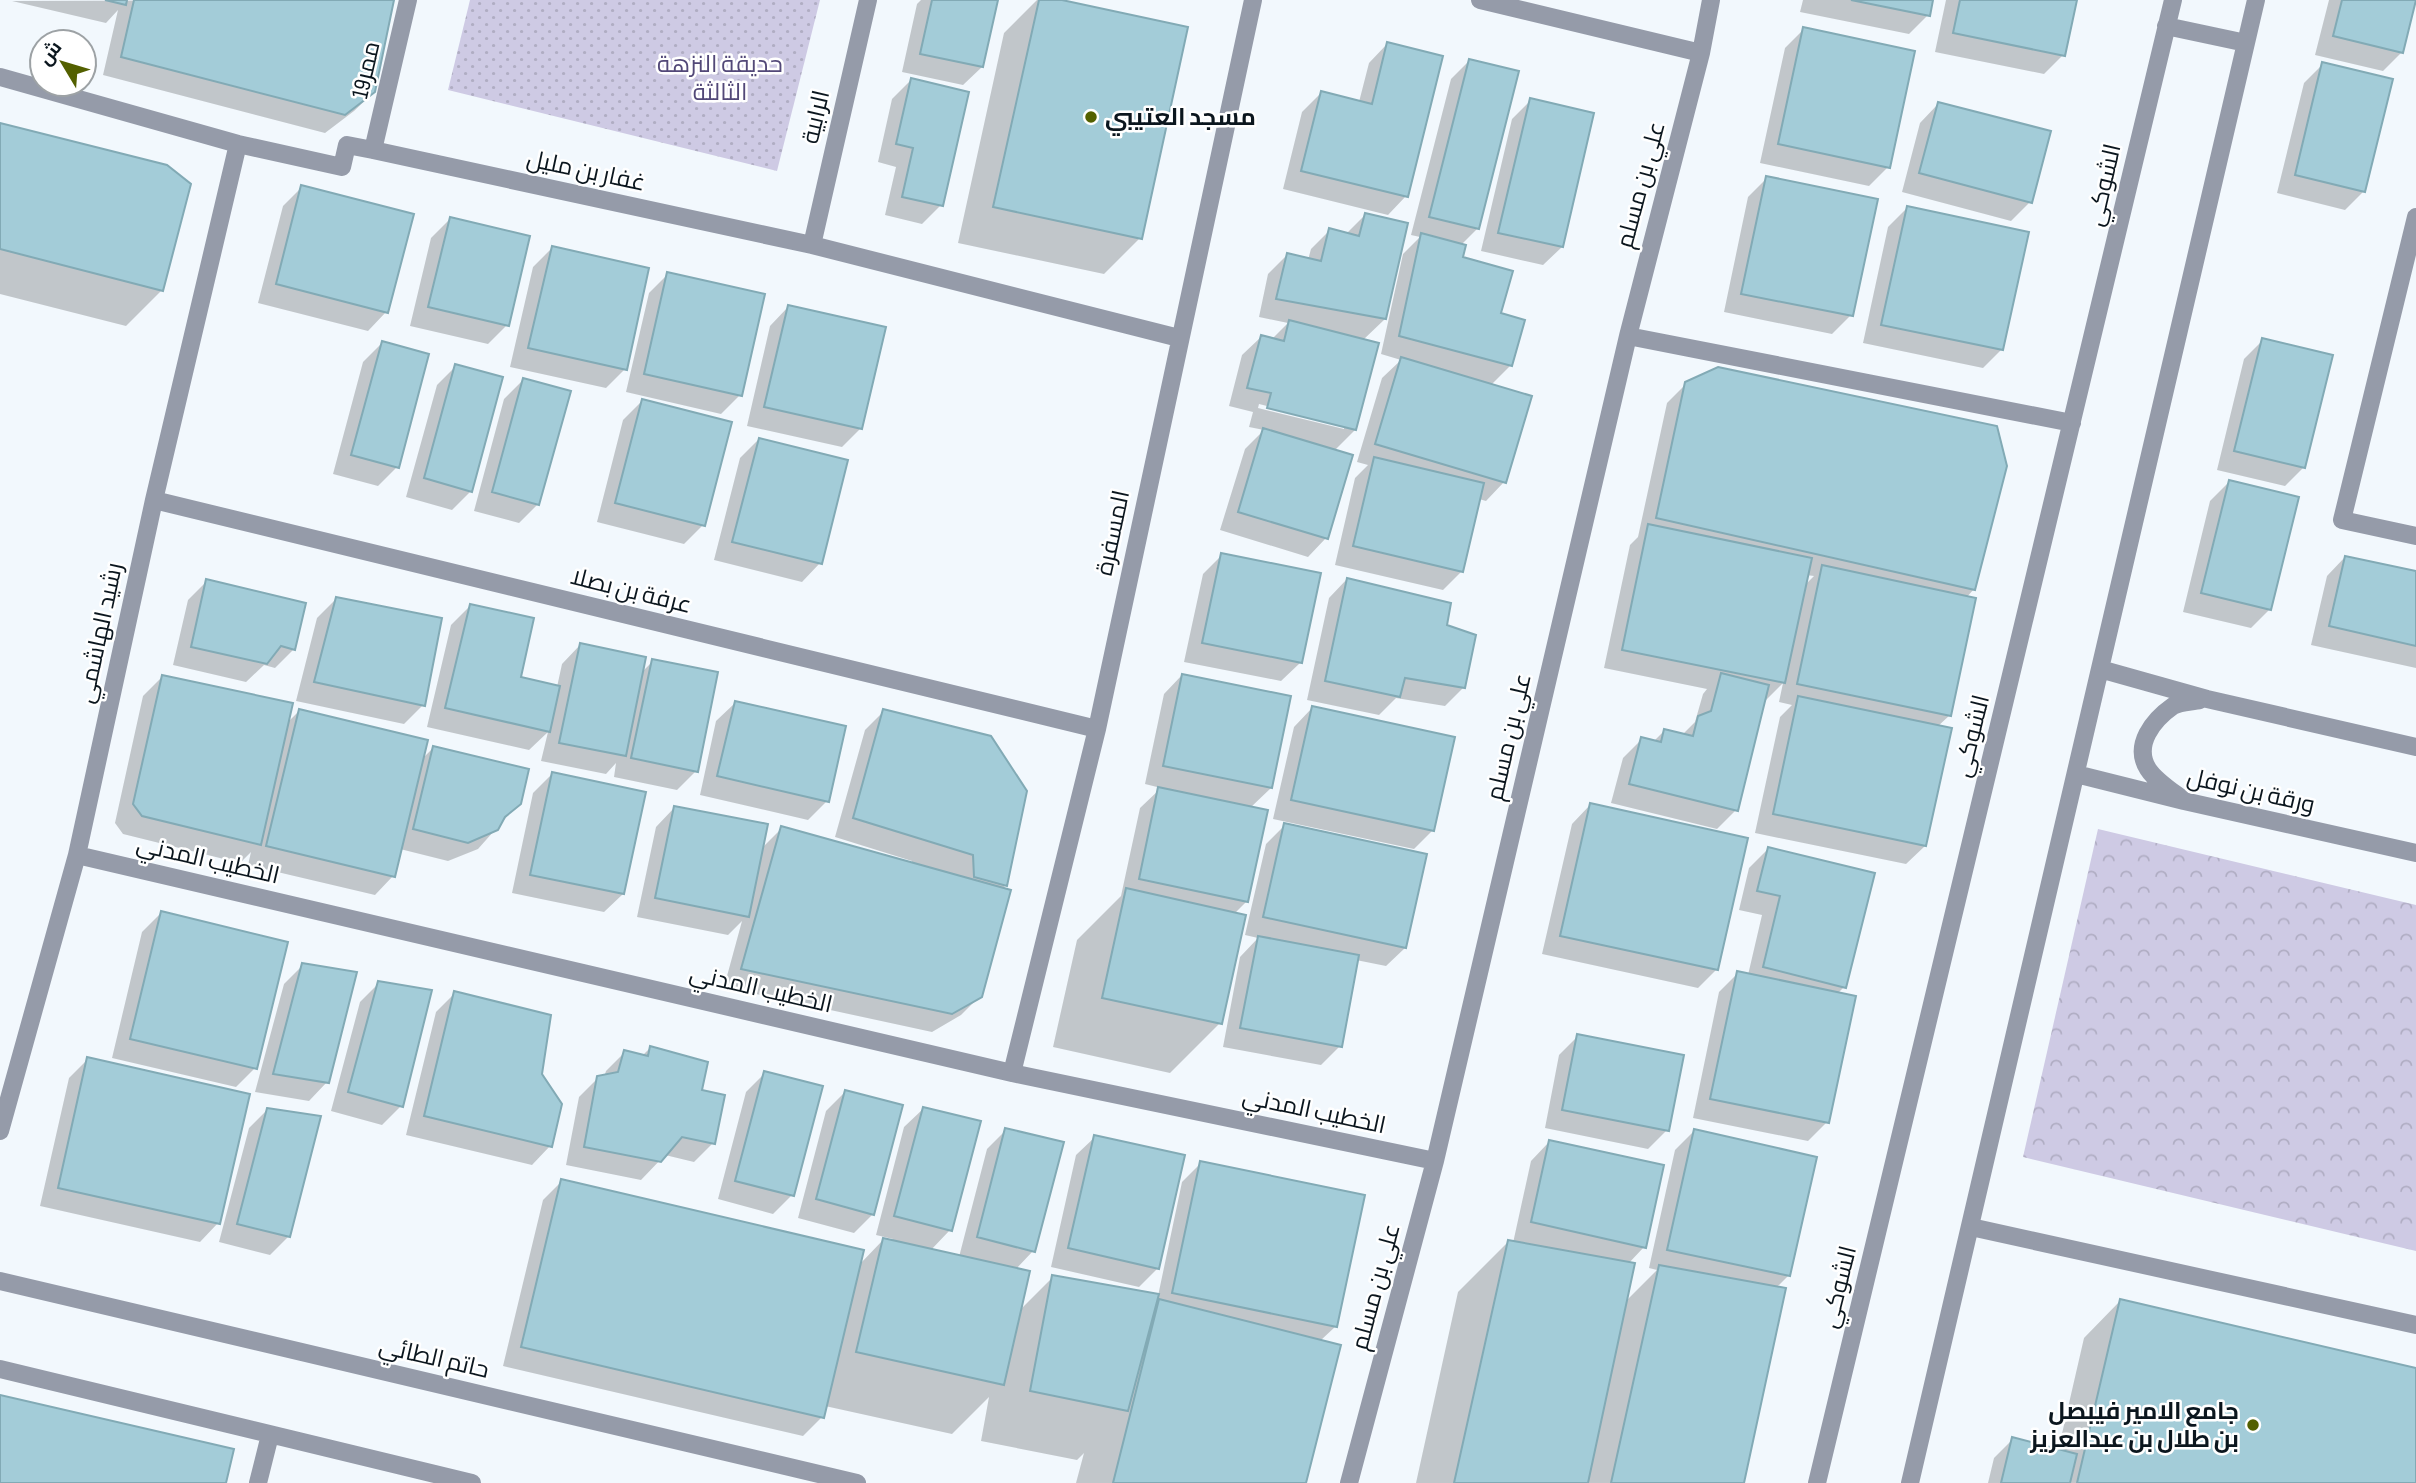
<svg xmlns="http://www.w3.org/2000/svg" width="2416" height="1483" font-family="'Sofia Sans Condensed',Cairo,sans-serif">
  <defs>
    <pattern id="park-crowns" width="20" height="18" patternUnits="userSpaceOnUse" patternTransform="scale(1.75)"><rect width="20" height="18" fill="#cecae4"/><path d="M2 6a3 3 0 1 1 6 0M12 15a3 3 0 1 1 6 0" fill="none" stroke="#b0adc3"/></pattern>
    <pattern id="garden-dots" width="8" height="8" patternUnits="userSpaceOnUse" patternTransform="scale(1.75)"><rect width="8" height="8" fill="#cecae4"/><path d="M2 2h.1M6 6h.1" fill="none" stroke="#b0adc3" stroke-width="1.8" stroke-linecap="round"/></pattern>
  </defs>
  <rect width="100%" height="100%" fill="#f2f8fd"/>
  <path fill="url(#park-crowns)" d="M2098,829l318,76v346l-393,-94z"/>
  <path fill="url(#garden-dots)" d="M470,0h350l-43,171 -329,-81z"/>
  <path fill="#0003" fill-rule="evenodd" d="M393,0l-19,92 -20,19 -29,22 -222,-58 15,-65 -12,13 -94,-22z
    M921,0h75l-14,67 -19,18 -61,-13 15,-68z
    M1037,0h17l86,238 -36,36 -146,-31 46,-210z
    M1803,0h129l-4,15 -19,19 -109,-22z
    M1946,0h129l-12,55 -19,19 -109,-22z
    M2329,0h85l-12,52 -19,19 -68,-16z
    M1804,29l84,138 -19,19 -109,-23 25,-115z
    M1387,44l19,152 -18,19 -105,-26 19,-77 19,-19 38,9 10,-39z
    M1470,60l8,168 -18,18 1,13 38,56 12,50 -21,21 14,96 -18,19 -7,-2 -17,72 -19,19 -108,-25 20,-87 13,-13 -11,-3 25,-84 19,-18 -20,-6 22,-100 17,-17 -9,-2 40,-156z
    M2323,64l41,127 -19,19 -68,-17 27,-110z
    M911,80l30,125 -19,19 -37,-9 11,-48 -18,-5 14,-63z
    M1531,100l31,147 -19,18 -62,-14 31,-132z
    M1938,104l92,98 -19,19 -109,-29 18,-69z
    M0,124l162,166 -36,36 -126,-32z
    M1767,178l84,137 -19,19 -108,-22 24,-115z
    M302,187l84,125 -18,19 -110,-28 25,-97z
    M1907,208l95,141 -19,19 -120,-25 25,-116z
    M1365,215l20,104 -22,21 -8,90 -21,21 -8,87 -18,19 -88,-27 25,-81 19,-19 -15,-3 4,-15 -24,-6 13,-51 19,-18 11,2 16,-16 -29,-6 9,-43 19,-19 21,5 3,-11 19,-19 16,4zM1259,404l85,22v3l-86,-21z
    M450,219l57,106 -19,19 -78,-18 21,-88z
    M552,248l73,121 -19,19 -96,-21 23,-100z
    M668,274l72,121 -19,19 -95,-22 23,-99z
    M788,307l73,121 -19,19 -95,-21 23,-100z
    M2263,340l41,127 -19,19 -68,-16 27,-111z
    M382,343l15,124 -19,19 -45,-12 30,-112z
    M456,366l15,125 -19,19 -46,-13 31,-112z
    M523,380l15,124 -19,19 -45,-12 30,-112z
    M1686,384l288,205 -8,9 -16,117 -13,12 -12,119 -19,18 -151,-31 25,-116 12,-12 -13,-3 4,-19 -18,18 -29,109 -19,19 -106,-26 12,-45 19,-19 11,3 11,-11 18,4 13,-13 8,-28 4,-5 -103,-21 26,-123 8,-8 29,-134zM1806,575l8,1 -10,10z
    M642,401l61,124 -19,19 -87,-22 26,-102z
    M759,439l61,124 -18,19 -88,-22 26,-102z
    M2229,482l41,127 -19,19 -68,-16 27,-111z
    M1222,555l78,108 -19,18 -97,-19 19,-88z
    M2345,557l71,16v95l-105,-23 16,-69z
    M1347,579l98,47 18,62 -18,18 -49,-8 -17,17 -72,-15 22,-102z
    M207,581l87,68 -19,19 -11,-3 -18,17 -73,-17 15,-65z
    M336,599l87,106 -19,19 -108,-23 21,-83z
    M470,606l48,72 39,9 5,-23 18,-19 62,27 11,-11 43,110 -19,19 -63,-13 2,-14 -10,11 -65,-13 7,-29 -19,18 -102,-23 24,-102z
    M1182,675l89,113 -21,20 -3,93 -13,13 -14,109 -50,50 -117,-26 24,-107 44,-44 19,-88 21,-20 -16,-4 19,-90z
    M162,677l124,47 13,-13 122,49 12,-12 86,55 -41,46 -30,12 -48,-12 -7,27 -18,19 -127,-30 3,-13 -11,11 -117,-29 -8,-11 28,-127z
    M735,703l92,98 -19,19 -108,-25 16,-74z
    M1312,708l121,122 -19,19 -141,-30 21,-92z
    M884,711l122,174 -4,4 -22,107 -19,19 -29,17 -208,-45 18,-66 -14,14 -91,-18 19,-90 18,-19 87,41 21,-21 129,36 1,-3 -77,-24 30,-107z
    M552,774l71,120 -19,18 -92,-19 21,-100z
    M1590,805l127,164 -19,19 -156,-34 30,-130z
    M1285,825l120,123 -19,18 -30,-6 -16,86 -19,19 -98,-18 17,-90 18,-19 -13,-3 21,-91z
    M1768,849l76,138 -7,7 -10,128 -19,19 -115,-23 26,-126 19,-19 10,2 14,-60 -23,-5 10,-42z
    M161,913l94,155 -19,19 -124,-29 30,-126z
    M303,965l24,117 -18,19 -54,-9 29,-108z
    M379,983l22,123 -19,19 -51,-14 29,-109z
    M455,993l85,81 10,72 -18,19 -126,-30 30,-123z
    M1578,1036l89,94 -19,19 -103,-21 14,-73z
    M650,1048l50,44 13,51 -19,19 -29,-7 -24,25 -75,-15 13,-68 19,-19 6,-1 2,-6 19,-19 17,4z
    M88,1059l130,164 -18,19 -160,-36 29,-128z
    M765,1073l27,122 -19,19 -55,-15 28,-107z
    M845,1092l28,122 -19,19 -56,-15 28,-107z
    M268,1109l21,127 -19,19 -51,-13 30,-114z
    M923,1109l27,121 -20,21 29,6 28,-108 19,-19 27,121 -18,19 5,40 33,-33 105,19 24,-114 19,-19 135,163 -16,15 -16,142h-228l8,-30 -7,7 -96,-19 8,-44 -37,37 -127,-28 -3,11 -19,19 -300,-70 40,-166 19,-19 297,84 24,-25 10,2v-3l-17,-4 28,-108z
    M1694,1131l95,144 -13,13 -33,195h-327l42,-191 50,-50 5,1 18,-82 18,-19 95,105 -16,17 -3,38 32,-32 -8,-2 26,-118z
    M1095,1137l63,131 -19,19 -88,-20 25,-112z
    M2120,1301l296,69v113h-428l6,-25 19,-19 45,12 26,-113z"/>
  <path fill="#a3ccd8" stroke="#82aab5" stroke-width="2" d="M105,0h22l-1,5z
    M134,0h260l-19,92 -30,23 -224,-58z
    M932,0h66l-15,67 -63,-13z
    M1039,0h23l126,27 -46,212 -149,-32z
    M1851,0h82l-3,16z
    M1960,0h117l-12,56 -112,-23z
    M2342,0h74l-13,53 -70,-17z
    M1803,27l112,24 -25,117 -112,-24z
    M1387,42l56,14 -35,141 -107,-26 20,-80 51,13z
    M1469,59l50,12 -40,158 -50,-12z
    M2322,62l71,17 -28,113 -70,-17z
    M911,78l58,14 -26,114 -41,-9 11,-49 -17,-4z
    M1530,98l64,15 -31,134 -65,-14z
    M1938,102l113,29 -19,72 -113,-30z
    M0,123l167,42 24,19 -28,107 -163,-42z
    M1766,176l112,23 -25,117 -112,-22z
    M301,185l113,29 -26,99 -112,-29z
    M1907,206l122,26 -26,118 -122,-25z
    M1365,213l43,10 -22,96 -110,-20 11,-46 34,8 8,-33 30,8z
    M450,217l80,19 -21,90 -81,-19z
    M1421,233l45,12 -3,12 50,14 -12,42 24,7 -13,46 -113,-30z
    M552,246l97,22 -22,102 -99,-22z
    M667,272l98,22 -23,102 -98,-22z
    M788,305l98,22 -24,102 -98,-22z
    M1289,320l90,23 -23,87 -89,-22 4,-15 -24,-5 14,-53 23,6z
    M2262,338l71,17 -28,113 -71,-17z
    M382,341l47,13 -30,114 -48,-13z
    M1401,357l131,39 -26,87 -131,-39z
    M455,364l48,13 -31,115 -48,-14z
    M1718,367l279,59 10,40 -32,124 -319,-72 29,-136z
    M523,378l48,13 -32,114 -47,-13z
    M642,399l90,23 -27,104 -90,-23z
    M1263,428l90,27 -25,84 -90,-27z
    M759,438l89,22 -26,104 -90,-22z
    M1374,457l110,26 -21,89 -110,-26z
    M2229,480l70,17 -28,113 -70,-17z
    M1648,524l164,34 -27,125 -163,-33z
    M1221,553l100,20 -19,90 -100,-20z
    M2345,556l71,15v75l-87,-20z
    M1822,565l154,33 -25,118 -154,-32z
    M1347,578l104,25 -4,22 29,10 -11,53 -60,-10 -5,19 -75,-16z
    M206,579l100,24 -11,47 -14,-4 -14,18 -76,-17z
    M336,597l106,21 -17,88 -111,-24z
    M470,604l64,14 -13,59 39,9 -10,46 -105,-24z
    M580,643l66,14 -20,99 -67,-13z
    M652,659l66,13 -20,100 -67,-14z
    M1721,673l48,12 -31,126 -109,-27 12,-47 20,5 3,-13 29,7 5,-20 13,-5z
    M1182,674l109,22 -19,92 -109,-22z
    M162,675l131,28 -32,142 -119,-29 -9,-12z
    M1798,696l154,32 -26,118 -153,-32z
    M735,701l111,25 -17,76 -112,-26z
    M1312,706l143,31 -21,94 -143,-31z
    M299,709l129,31 -33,137 -129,-31z
    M883,709l108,27 36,55 -20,95 -33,-9 -1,-22 -120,-37z
    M433,746l96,23 -8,35 -16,13 -7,13 -30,13 -55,-14z
    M552,772l94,20 -22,102 -94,-19z
    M1158,787l110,23 -20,92 -109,-23z
    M1590,803l158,35 -30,132 -158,-34z
    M674,806l94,18 -19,93 -94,-19z
    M1284,823l143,31 -21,94 -143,-31z
    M781,826l230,64 -29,107 -30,17 -211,-45z
    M1768,847l107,26 -29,115 -83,-21 17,-71 -23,-5z
    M1126,888l120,27 -24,109 -120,-26z
    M161,911l127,31 -31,127 -127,-30z
    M1258,936l101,19 -17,92 -102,-19z
    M302,963l55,9 -28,111 -56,-9z
    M1737,971l119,25 -27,127 -119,-24z
    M378,981l54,9 -29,117 -55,-15z
    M454,991l97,24 -9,59 20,30 -10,43 -128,-31z
    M1577,1034l107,21 -15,76 -107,-21z
    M650,1046l58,16 -6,28 23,5 -10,49 -33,-7 -21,25 -77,-15 13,-71 21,-4 6,-22 24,6z
    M87,1057l163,37 -30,130 -162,-36z
    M764,1071l59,15 -29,110 -59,-15z
    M845,1090l58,15 -29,110 -58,-16z
    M923,1107l58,14 -29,110 -58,-15z
    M267,1108l54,8 -31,121 -53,-13z
    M1005,1128l59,14 -29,110 -58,-15z
    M1694,1129l123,28 -27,119 -123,-26z
    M1094,1135l91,20 -26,114 -91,-21z
    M1549,1140l115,25 -18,83 -115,-26z
    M1200,1161l165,34 -28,132 -165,-34z
    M561,1179l303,71 -40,168 -303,-71z
    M883,1238l147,33 -26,114 -148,-33z
    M1508,1240l127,23 -47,220h-134z
    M1659,1265l127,23 -42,195h-133z
    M1052,1275l107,19 -31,117 -98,-20z
    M1159,1299l182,46 -35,138h-193z
    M2120,1299l296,69v115h-339z
    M0,1395l234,54 -8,34h-226z
    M2012,1437l65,17 -7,29h-69z"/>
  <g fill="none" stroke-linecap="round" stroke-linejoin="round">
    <path stroke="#959ba9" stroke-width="18" d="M1480,0l221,53
      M2166,26l80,17
      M0,77l238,67 104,23 5,-22 26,5 439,95 367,93
      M373,150l35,-150
      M2416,217l-74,303 74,16
      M812,245l56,-245
      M1628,336l444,87
      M154,500l943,229
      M2100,669l107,30 209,48
      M2076,774l108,27 232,52
      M2181,798c-11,-8 -26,-18 -33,-29 -15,-24 5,-49 25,-63 7,-4 19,-4 27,-6
      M77,855l935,218 423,88
      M1012,1073l85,-344 156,-729
      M0,1131l77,-276 77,-355 84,-356
      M1971,1227l445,98
      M0,1281l857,202
      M0,1369l472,114
      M258,1483l12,-48
      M1349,1483l86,-322 193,-825 73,-283 10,-53
      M1817,1483l356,-1483
      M1910,1483l346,-1483"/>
  </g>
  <g fill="#536000" stroke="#fff" stroke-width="2.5">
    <circle cx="1091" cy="117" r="7"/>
    <circle cx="2253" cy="1425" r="7"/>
  </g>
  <g text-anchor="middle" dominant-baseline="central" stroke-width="5" stroke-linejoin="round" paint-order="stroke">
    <g font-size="24" fill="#524878" stroke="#fff">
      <text x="720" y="64">حديقة النزهة<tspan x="720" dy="28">الثالثة</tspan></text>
    </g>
    <g font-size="24" fill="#0b161e" stroke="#fff">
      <text transform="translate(366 70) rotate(-77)">ممر19</text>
      <text transform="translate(816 117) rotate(-77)">الرابية</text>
      <text transform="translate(586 171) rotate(12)">غفار بن مليل</text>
      <text transform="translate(1641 185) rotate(-75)">علي بن مسلم</text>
      <text transform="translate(2104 185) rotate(-77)">الشوكي</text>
      <text transform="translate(1113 533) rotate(-78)">المسفرة</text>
      <text transform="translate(631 591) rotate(14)">عرفة بن بصلا</text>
      <text transform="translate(100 633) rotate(-78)">رشيد الهاشمي</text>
      <text transform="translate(1972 736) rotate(-76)">الشوكي</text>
      <text transform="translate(1509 737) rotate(-77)">علي بن مسلم</text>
      <text transform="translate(2251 791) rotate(13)">ورقة بن نوفل</text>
      <text transform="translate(208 860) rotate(13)">الخطيب المدني</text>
      <text transform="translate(761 989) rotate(13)">الخطيب المدني</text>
      <text transform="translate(1314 1111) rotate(12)">الخطيب المدني</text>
      <text transform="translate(1376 1287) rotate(-75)">علي بن مسلم</text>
      <text transform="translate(1839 1287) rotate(-76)">الشوكي</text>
      <text transform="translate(434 1358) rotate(13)">حاتم الطائي</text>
    </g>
    <g font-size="24" font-weight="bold" fill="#0b161e" stroke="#fff" text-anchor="start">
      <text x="1105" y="117">مسجد العتيبي</text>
      <text x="2239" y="1411" text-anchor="end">جامع الامير فيبصل<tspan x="2239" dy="28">بن طلال بن عبدالعزيز</tspan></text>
    </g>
  </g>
  <g transform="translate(63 63) rotate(308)"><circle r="33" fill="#ffffff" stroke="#9da2a5" stroke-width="2"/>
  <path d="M0-5L12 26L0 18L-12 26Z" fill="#536000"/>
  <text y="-10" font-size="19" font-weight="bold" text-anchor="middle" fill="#0b161e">ش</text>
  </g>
</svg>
